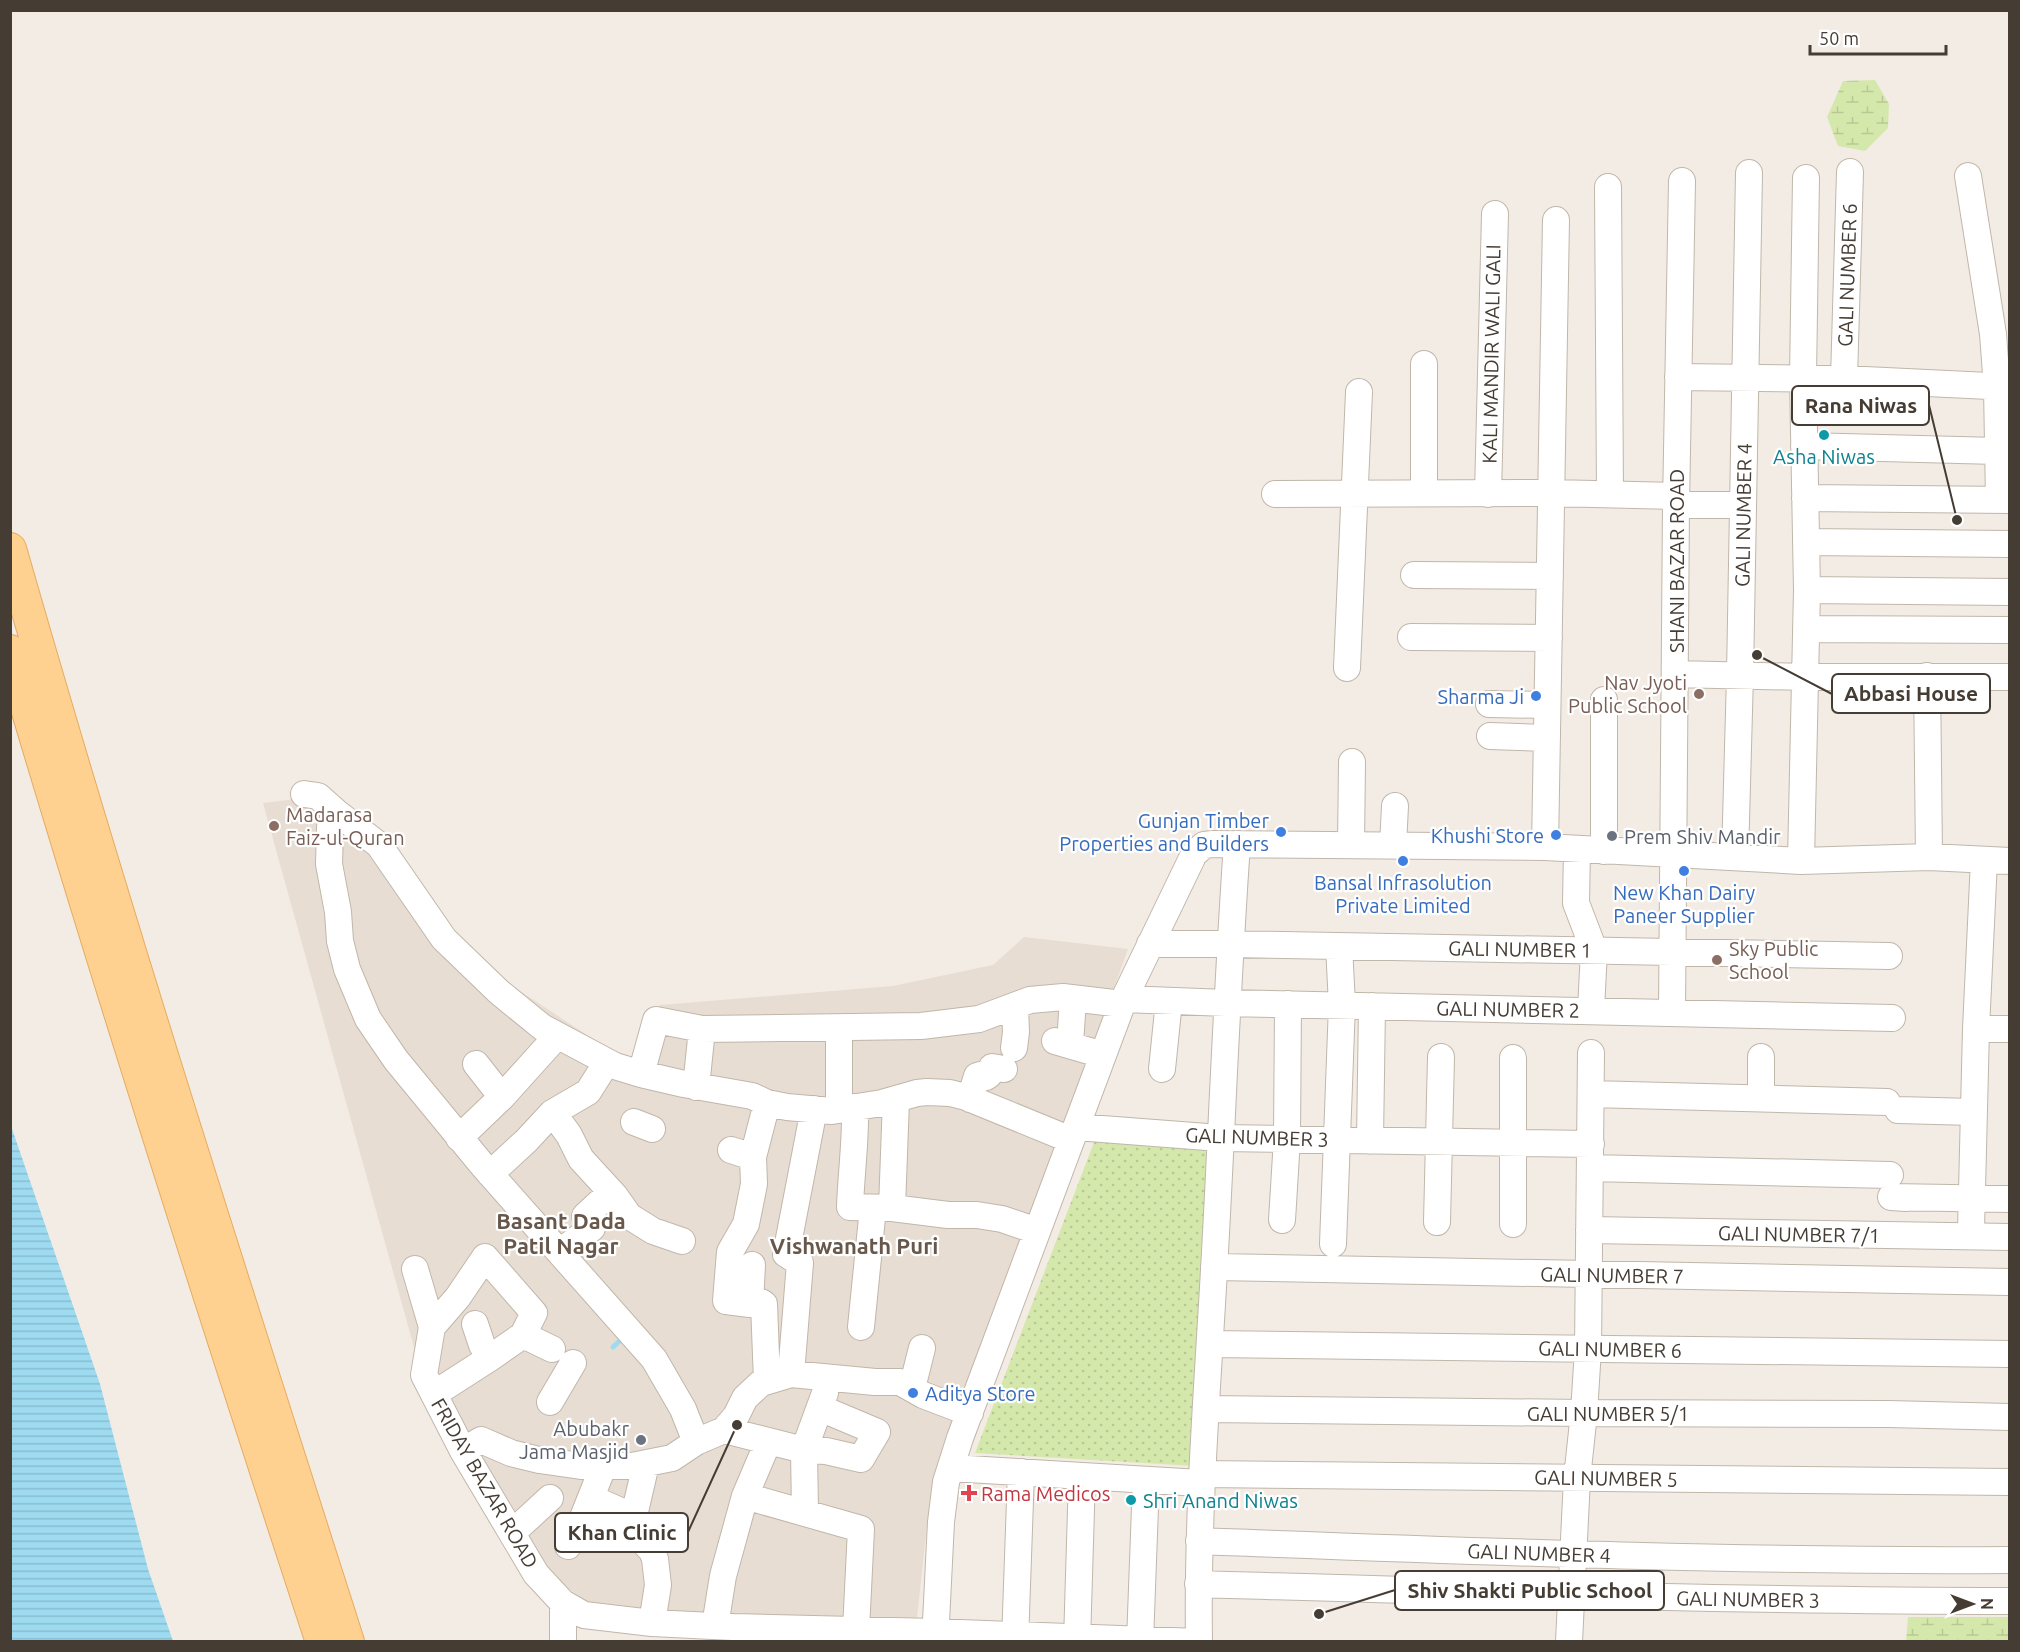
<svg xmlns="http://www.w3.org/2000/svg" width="2020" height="1652" font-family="Ubuntu,sans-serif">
  <defs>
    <pattern id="grass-dots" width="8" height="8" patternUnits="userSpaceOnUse" patternTransform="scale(1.5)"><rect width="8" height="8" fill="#d5e8ac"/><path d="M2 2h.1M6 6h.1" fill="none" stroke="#b8c895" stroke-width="1.8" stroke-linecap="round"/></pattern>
    <pattern id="wetland-marsh" width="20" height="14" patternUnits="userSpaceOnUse" patternTransform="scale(1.5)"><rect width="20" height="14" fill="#d5e8ac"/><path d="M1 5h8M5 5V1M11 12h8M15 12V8" fill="none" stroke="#b8c895"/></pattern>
    <pattern id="water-rules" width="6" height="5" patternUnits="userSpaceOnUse" patternTransform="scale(1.5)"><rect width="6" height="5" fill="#9edbf1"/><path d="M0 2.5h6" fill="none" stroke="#89bdcf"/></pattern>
  </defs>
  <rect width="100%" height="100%" fill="#f3ece4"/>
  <path fill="#e7ddd2" d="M321,796l158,168 155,102 26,-61 233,-19 100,-21 31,-28 104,12 -198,548 -13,121 -320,-7 -49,-39 -126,-196 -159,-573z"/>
  <path fill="url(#grass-dots)" d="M1096,1137l118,14 -19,315 -220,-13z"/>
  <path fill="url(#wetland-marsh)" d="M1875,80l14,24 -1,24 -23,23 -27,-5 -11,-29 16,-36z
    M1908,1617h101v24h-103z"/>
  <path fill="url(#water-rules)" d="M10,1123l90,261 48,185 25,72h-162z"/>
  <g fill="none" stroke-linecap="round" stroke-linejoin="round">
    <path stroke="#9edbf1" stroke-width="5" d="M613,1347l12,-11"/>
    <defs>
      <path id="minor" d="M1968,176l25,158 4,53 2,113
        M1608,187l2,307
        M1424,364v129
        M1678,377l166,2 166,8
        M1844,379l6,-207
        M1804,446l194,5
        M1275,494l277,-1 124,3
        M1488,494l7,-280
        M1805,498l205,2
        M1676,505h67
        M1806,542l204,2
        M1414,575l136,1
        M1807,590l203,2
        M1806,629l204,1
        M1411,637l138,1
        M1347,668l12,-276
        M1675,674l131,3h204
        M1927,676l2,181
        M1604,700v151
        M1489,704l58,1
        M1490,736l57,2
        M304,794l14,2 18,16 -6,15 -1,37 9,48 2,29 7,28 21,50 28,41 88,107 170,192 29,50 13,33
        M336,812l43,33 65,94 55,53 43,35 73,39 26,8 43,10 68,12 15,7 20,4 45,4 50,-8 35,-10 10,-1 23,1 16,4 105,43
        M1351,845l1,-83
        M1393,845l2,-39
        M1545,847l11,-627
        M1577,849l-1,54 18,47 -3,60
        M1735,857l5,-182 9,-502
        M1801,861l6,-271 -4,-212 3,-200
        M1150,944h80l659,12
        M1124,999l102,4 666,15
        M1672,1013l4,-508 6,-324
        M839,1028v82
        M1976,1029h34
        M1055,1041l48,14
        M1070,1045l3,-47
        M1014,1048l2,-16 -1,-25
        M476,1064l26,33
        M1162,1069l7,-68
        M641,1074l15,-54 46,9 219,-3 58,-7 51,-19 33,-3 59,7
        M696,1087l6,-58
        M1591,1094l296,8
        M1761,1098v-41
        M970,1099l7,-23 3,-1 6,2 3,-2 3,-8 12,2
        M767,1103l-14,54 1,27 -8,40 -16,28 -4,49 24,3 11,-2 3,2 3,77
        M855,1107c1,34 -4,67 -5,100l42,1 56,7h29l25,4 35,12
        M1898,1110l75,2
        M553,1113l16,22 12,24 34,37 14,20 24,15 29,10
        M634,1122l18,7
        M1076,1127l144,11 371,6
        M459,1138l43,-41 55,-61
        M1370,1141l2,-135
        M731,1150l22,7
        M1591,1168l299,7
        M490,1174l36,-33 26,-28 36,-21 19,-30
        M1906,1198l-15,-1 119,2
        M892,1208l4,-108
        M1282,1220l5,-81 1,-135
        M1437,1222l4,-165
        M1513,1224v-166
        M1589,1230l421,7
        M1971,1230l5,-201 8,-169
        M1333,1244l9,-239 -3,-59
        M560,1252l32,-24 -7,-12 26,-24
        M1214,1267l796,15
        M415,1269l17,58 -8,48 39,76 73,123 27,29 21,12 68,8 81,4 202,5 263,10
        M750,1304l2,-39
        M475,1324l7,21 8,13
        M432,1327l26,-30 27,-40 49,56 -11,22
        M861,1327l12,-119
        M1210,1344l800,10
        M791,1374l9,-111 -14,-9 28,-145
        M912,1388l10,-40
        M434,1394l56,-36 33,-23 29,14
        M550,1402l23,-39
        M1206,1409l378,4 304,1 122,3
        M724,1430l12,-14 9,-18 16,-15 30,-9 84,8h25l23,13 47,18
        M463,1451l18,-11 30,13 28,7 42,6h51l40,-8 24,-16 28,-12 80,20 22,1 35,8 16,-27 -57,-24
        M646,1464l-13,56 4,15 15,16 3,8 3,26 -6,38
        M951,1468l249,15
        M1202,1474l808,8
        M745,1496l116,33 -5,101
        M591,1498l43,19
        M805,1512l-1,-62 21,-57
        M512,1533l38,-35
        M1199,1541c270,10 540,21 811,19
        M568,1546l10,-16 25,-63
        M1198,1584c270,8 541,17 812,17
        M715,1626l8,-50 22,-80 23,-54
        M563,1642v-39
        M935,1642l6,-120 5,-40 14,-44 164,-439 70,-145 10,-9 9,-1 332,3 256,14 128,-4 81,4
        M1015,1642l6,-170
        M1077,1642l5,-166
        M1140,1642l6,-162
        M1199,1642c-2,-125 8,-248 15,-372 8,-142 13,-284 23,-426
        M1569,1642l8,-164 7,-65 4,-64 3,-296"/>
      <path id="major" d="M10,549c105,367 222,730 338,1093
        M10,651c98,332 204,662 312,991"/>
    </defs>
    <use href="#minor" stroke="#c1b6aa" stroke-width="28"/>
    <use href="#major" stroke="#e6ab5f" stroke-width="34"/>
    <use href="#minor" stroke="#fff" stroke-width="26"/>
    <use href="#major" stroke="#ffd191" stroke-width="32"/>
  </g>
  <g fill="#0f9aa8" stroke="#fff" stroke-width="2">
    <circle cx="1824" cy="435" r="6"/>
    <circle cx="1131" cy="1500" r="6"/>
  </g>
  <g fill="#8d6e63" stroke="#fff" stroke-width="2">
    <circle cx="1699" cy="694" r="6"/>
    <circle cx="274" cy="826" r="6"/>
    <circle cx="1717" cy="960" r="6"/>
  </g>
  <g fill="#3f7fe0" stroke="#fff" stroke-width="2">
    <circle cx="1536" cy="696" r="6"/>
    <circle cx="1281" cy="832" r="6"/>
    <circle cx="1556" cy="835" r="6"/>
    <circle cx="1403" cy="861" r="6"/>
    <circle cx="1684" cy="871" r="6"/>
    <circle cx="913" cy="1393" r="6"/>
  </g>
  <g fill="#6b7280" stroke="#fff" stroke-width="2">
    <circle cx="1612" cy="836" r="6"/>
    <circle cx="641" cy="1440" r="6"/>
  </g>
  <path fill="#e0444e" stroke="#fff" stroke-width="2" d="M966 1484h6v6h6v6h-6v6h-6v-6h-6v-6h6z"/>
  <g text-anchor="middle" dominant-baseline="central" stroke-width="4.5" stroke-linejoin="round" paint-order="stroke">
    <g font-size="20" fill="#453c34" stroke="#fff">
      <text transform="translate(1847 275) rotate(-88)">GALI NUMBER 6</text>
      <text transform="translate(1491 354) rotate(-89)">KALI MANDIR WALI GALI</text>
      <text transform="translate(1743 515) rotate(-89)">GALI NUMBER 4</text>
      <text transform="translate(1676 561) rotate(-90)">SHANI BAZAR ROAD</text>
      <text transform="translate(1520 949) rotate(1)">GALI NUMBER 1</text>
      <text transform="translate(1508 1009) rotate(1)">GALI NUMBER 2</text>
      <text transform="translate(1257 1137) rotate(2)">GALI NUMBER 3</text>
      <text transform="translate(1799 1234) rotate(1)">GALI NUMBER 7/1</text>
      <text transform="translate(1612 1275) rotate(1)">GALI NUMBER 7</text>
      <text transform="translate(1610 1349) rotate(1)">GALI NUMBER 6</text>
      <text x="1608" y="1413">GALI NUMBER 5/1</text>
      <text transform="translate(1606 1478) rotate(1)">GALI NUMBER 5</text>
      <text transform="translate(485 1483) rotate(60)">FRIDAY BAZAR ROAD</text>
      <text transform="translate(1539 1553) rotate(2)">GALI NUMBER 4</text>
      <text transform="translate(1748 1599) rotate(1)">GALI NUMBER 3</text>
    </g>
    <g font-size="20" fill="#0d838f" stroke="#fff">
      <text x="1824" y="456">Asha Niwas</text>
      <text x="1143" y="1500" text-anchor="start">Shri Anand Niwas</text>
    </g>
    <g font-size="20" fill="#785e54" stroke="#fff" text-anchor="start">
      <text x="1687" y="682" text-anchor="end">Nav Jyoti<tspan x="1687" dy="23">Public School</tspan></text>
      <text x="286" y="814">Madarasa<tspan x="286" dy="23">Faiz-ul-Quran</tspan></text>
      <text x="1729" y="948">Sky Public<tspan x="1729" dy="23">School</tspan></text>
    </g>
    <g font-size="20" fill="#366cbe" stroke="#fff" text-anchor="end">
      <text x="1524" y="696">Sharma Ji</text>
      <text x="1269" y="820">Gunjan Timber<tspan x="1269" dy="23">Properties and Builders</tspan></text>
      <text x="1544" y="835">Khushi Store</text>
      <text x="1403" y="882" text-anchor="middle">Bansal Infrasolution<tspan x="1403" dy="23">Private Limited</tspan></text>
      <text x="1684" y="892" text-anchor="middle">New Khan Dairy<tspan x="1684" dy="23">Paneer Supplier</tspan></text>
      <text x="925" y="1393" text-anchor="start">Aditya Store</text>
    </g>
    <g font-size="20" fill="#5b616d" stroke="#fff" text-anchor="start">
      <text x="1624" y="836">Prem Shiv Mandir</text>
      <text x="629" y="1428" text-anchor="end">Abubakr<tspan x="629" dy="23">Jama Masjid</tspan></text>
    </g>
    <g font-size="20" fill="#be3a42" stroke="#fff" text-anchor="start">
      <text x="981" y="1493">Rama Medicos</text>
    </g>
    <g font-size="22" font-weight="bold" fill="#68584b" stroke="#fff">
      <text x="561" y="1220">Basant Dada<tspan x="561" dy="25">Patil Nagar</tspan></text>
      <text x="854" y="1245">Vishwanath Puri</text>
    </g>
  </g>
  <path fill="none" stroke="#453c34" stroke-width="2" d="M1957 520L1929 405M1757 655L1832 694M737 1425L688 1532M1319 1614L1395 1590"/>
  <g fill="#453c34" stroke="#fff" stroke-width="2">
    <circle cx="1957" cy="520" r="6"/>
    <circle cx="1757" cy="655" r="6"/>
    <circle cx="737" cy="1425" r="6"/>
    <circle cx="1319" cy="1614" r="6"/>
  </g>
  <g fill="#fff" stroke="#453c34" stroke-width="2">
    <rect x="1792" y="386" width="137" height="39" rx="6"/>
    <rect x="1832" y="674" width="158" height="39" rx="6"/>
    <rect x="555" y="1513" width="133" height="39" rx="6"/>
    <rect x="1395" y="1571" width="269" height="39" rx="6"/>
  </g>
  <g font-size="21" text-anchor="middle" font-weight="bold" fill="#453c34">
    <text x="1861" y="413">Rana Niwas</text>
    <text x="1911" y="701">Abbasi House</text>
    <text x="622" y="1540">Khan Clinic</text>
    <text x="1530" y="1598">Shiv Shakti Public School</text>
  </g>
  <rect width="2020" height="1652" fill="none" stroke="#453c34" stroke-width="24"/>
  <g transform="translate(1972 1604) rotate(90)" stroke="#ffffff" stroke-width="4.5" paint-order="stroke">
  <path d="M0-4.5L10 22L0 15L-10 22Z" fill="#453c34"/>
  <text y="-9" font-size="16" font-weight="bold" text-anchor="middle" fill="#453c34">N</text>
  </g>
  <path d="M1810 45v9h136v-9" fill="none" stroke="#453c34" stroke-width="3"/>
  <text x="1819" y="45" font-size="18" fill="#453c34" stroke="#ffffff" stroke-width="4.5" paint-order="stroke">50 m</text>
</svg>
